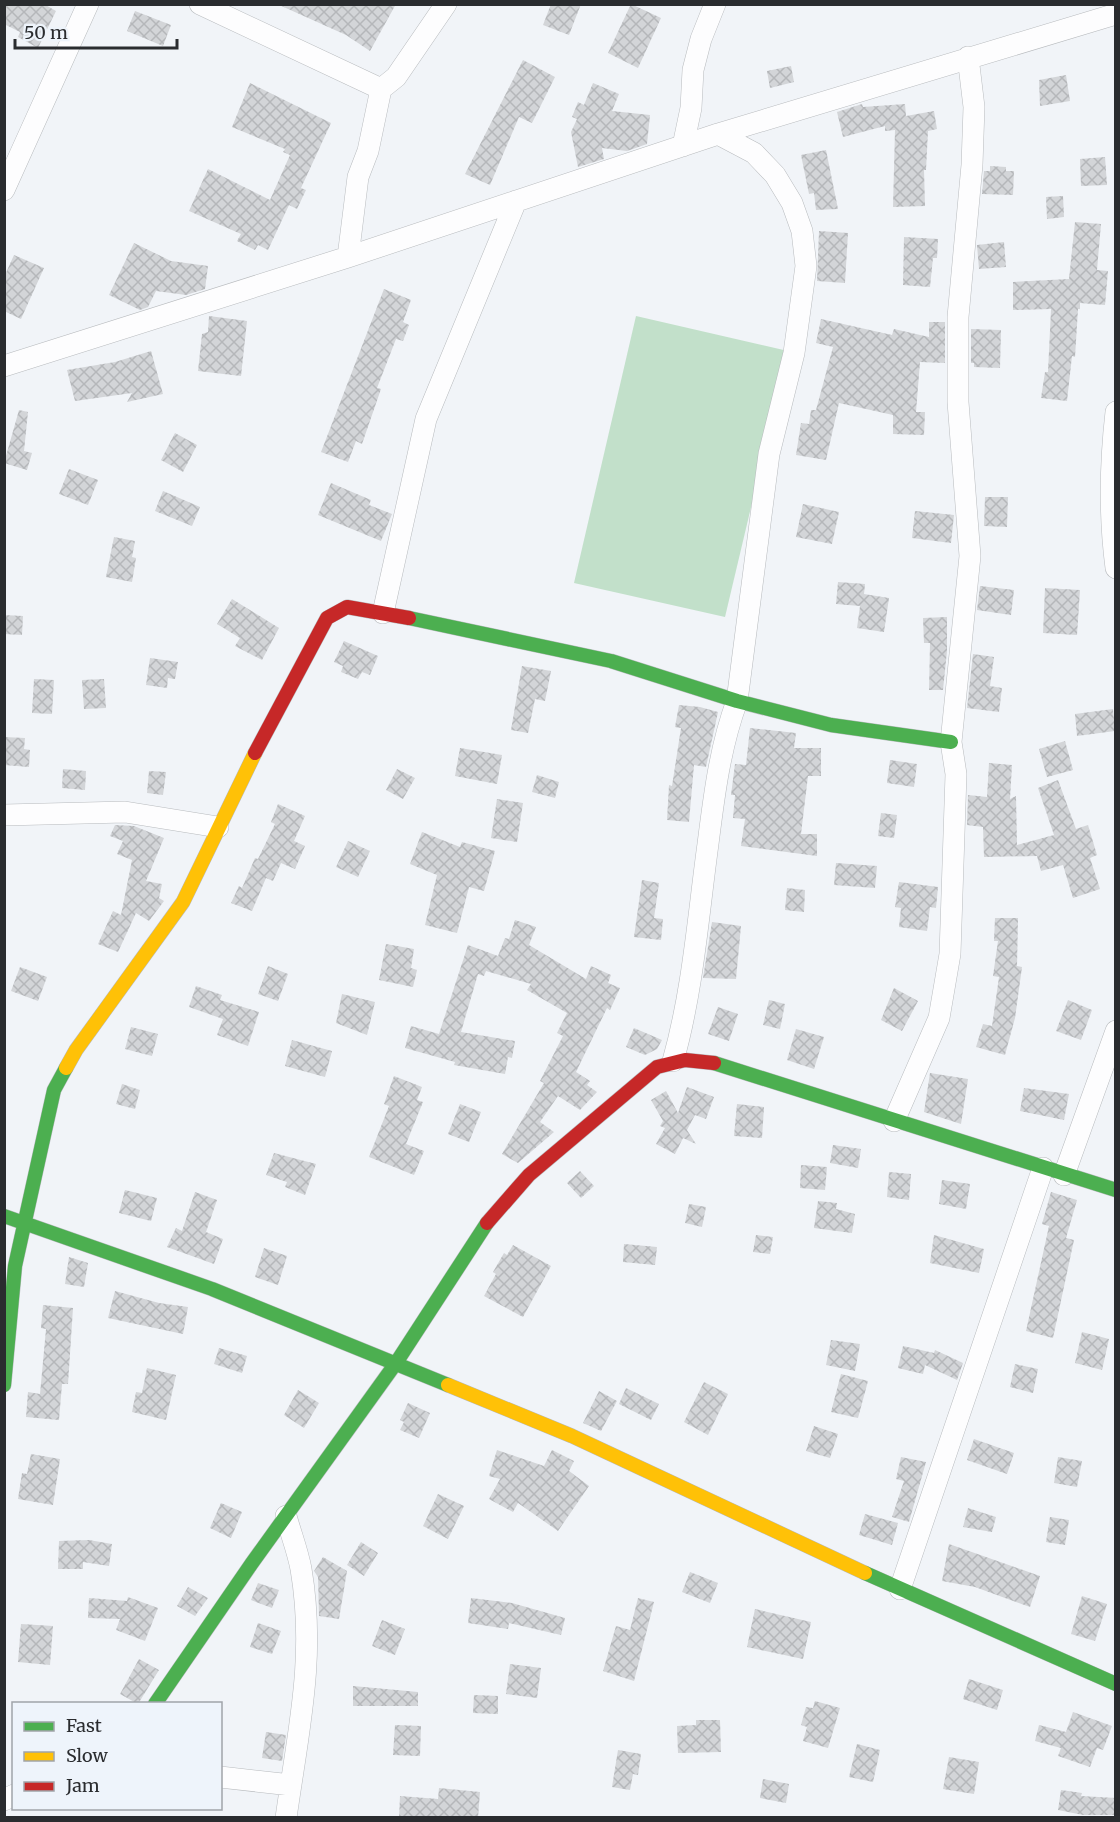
<svg xmlns="http://www.w3.org/2000/svg" width="1120" height="1822" font-family="Merriweather,serif">
  <defs>
    <pattern id="building-cross-hatch" width="8" height="8" patternUnits="userSpaceOnUse" patternTransform="scale(1.5)"><rect width="8" height="8" fill="#d3d5d8"/><path d="M0 0l8 8M0 8l8-8" fill="none" stroke="#b5b7ba"/></pattern>
  </defs>
  <rect width="100%" height="100%" fill="#f1f4f8"/>
  <path fill="#c2e0ca" d="M636,316l152,35 -63,266 -151,-34z"/>
  <path fill="url(#building-cross-hatch)" d="M4,4h40l12,7 -18,37 -20,-11 2,-5 -16,-8z
    M277,4h119l-26,47 -24,-16z
    M551,4h30l-12,31 -26,-10z
    M631,4l30,14 -23,50 -30,-15z
    M135,11l36,14 -8,21 -36,-15z
    M523,60l32,17 -23,46 -13,-6 -29,68 -25,-11z
    M791,66l3,16 -24,6 -3,-17z
    M1066,75l4,26 -30,5 -1,-26z
    M250,83l81,40 -30,65 5,2 -9,19 -8,-4 -21,45 -10,-5 -3,5 -18,-9 4,-7 -52,-23 19,-42 62,31 20,-45 -7,-3 2,-3 -53,-22z
    M593,83l26,11 -7,17 38,4 -3,29 -20,7 -25,-3 2,11 -26,8 -7,-35 6,-13 -5,-2 6,-15 6,3z
    M862,104l1,3 42,-3 1,12 28,-5 3,18 -9,2 -2,39h-2l1,36 -32,1 2,-77 -10,1v-5l-42,11 -6,-25z
    M826,150l12,59 -22,1 -2,-17 -5,1 -8,-39z
    M1105,157l2,28 -26,1 -1,-27z
    M990,166l16,1v4h8l-1,24 -31,-1 2,-23h6z
    M1063,196l1,21 -17,2 -1,-22z
    M1075,222l26,2 -4,46 11,1 -3,34 -25,-2v6h-2l-3,48 -3,-1 -5,45 -26,-3 4,-26h3l3,-63 -38,1v-28l56,-3z
    M819,231l29,2 -3,50 -28,-2z
    M904,237l34,2 -1,19h-4l-3,29 -27,-2z
    M1004,242l2,25 -27,2 -2,-24z
    M134,243l37,18 37,5 -3,23 -19,6 -30,-4 -8,16 -8,3 -31,-15z
    M14,255l30,13 -23,51 -17,-8v-34z
    M384,289l27,11 -8,22 6,3 -6,16 -7,-2 -19,49 4,1 -19,55 -6,-3 -8,21 -27,-10z
    M209,316l38,5 -6,55 -43,-5 4,-37 6,-2z
    M821,319l71,16 2,-6 35,8v-15h16v41l-25,-1 -4,50h9l-1,23 -31,-1v-19l-54,-12 -13,57 -30,-5 5,-32 8,1 2,-14h5l17,-63 -17,-4z
    M971,329l30,1 -1,38 -26,-1v-4h-3z
    M151,351l12,43 -36,8 5,-9 -57,8 -8,-31 48,-8z
    M19,410l9,2 -4,39 8,2 -5,17 -23,-7z
    M175,433l22,12 -14,27 -22,-12z
    M69,469l29,11 -10,25 -29,-11z
    M331,483l40,17 -2,5 23,9 -11,27 -63,-26z
    M163,491l37,16 -8,19 -37,-15z
    M985,497h23l-1,30 -23,-1z
    M803,504l36,8 -7,32 -36,-7z
    M915,511l39,4 -3,28 -39,-5z
    M114,537l21,4 -3,16 4,1 -4,24 -26,-5z
    M838,582l27,2 -1,10 25,4 -5,34 -27,-4 3,-22 -24,-2z
    M980,586l34,4 -3,25 -34,-5z
    M1045,588l35,2 -3,45 -34,-2z
    M232,599l47,29 -17,32 -27,-14 5,-8 -23,-14z
    M4,615l19,1 -1,19 -18,-1z
    M947,617v34l-4,39h-14l1,-47h-6l-1,-25z
    M344,641l34,15 -8,19 -8,-3 -4,7 -17,-7 2,-6 -9,-4z
    M973,654l21,3 -4,29 12,2 -3,24 -32,-4z
    M150,658l28,4 -3,17 -7,-1 -1,10 -21,-3z
    M522,666l29,5 -6,30 -10,-2 -7,34 -17,-3z
    M34,679l20,1 -2,34 -20,-1z
    M104,679l2,29 -22,1 -2,-29z
    M679,705l21,2 18,5 -12,55 -12,-2 -5,57 -22,-2 2,-35 3,1 9,-58 -6,-1z
    M1113,709l2,22 -38,5 -2,-22z
    M750,728l46,5 -2,15h27v28h-13l-7,58h16v22l-76,-10 4,-27 -12,-1 2,-23h-4l4,-31 11,1z
    M4,737l21,1 -1,11 6,1 -1,17 -25,-2z
    M1065,741l8,29 -26,7 -8,-28z
    M460,748l42,7 -5,29 -42,-8z
    M890,760l27,4 -3,23 -27,-4z
    M989,763l23,2 -2,34 6,-3 1,49 37,-10 -16,-47 20,-8 18,49 12,-4 9,30 -7,3 10,31 -27,9 -10,-33 -22,6 -4,-15 -53,1 -1,-30 -16,-2 1,-30 19,2z
    M63,769l23,2 -1,19 -23,-2z
    M397,769l18,9 -12,21 -17,-9z
    M149,771l17,1 -3,23 -16,-2z
    M537,775l22,7 -4,16 -23,-6z
    M497,799l26,4 -6,39 -26,-4z
    M278,804l27,12 -11,25 11,5 -10,23 -14,-6 -8,18 -7,-3 -14,33 -21,-8 8,-17 3,2 13,-30 3,1 17,-35 -4,-2z
    M881,813l16,2 -3,23 -16,-2z
    M115,825l19,1 30,12 -18,43 16,3 -3,14 5,3 -15,20 -13,-8 -18,39 -20,-8 15,-33 8,4 11,-55 -15,-6 6,-13 -13,-5z
    M422,832l38,15 2,-5 33,9 -11,40 -15,-4 -12,46 -32,-8 12,-50 -27,-11z
    M348,841l22,10 -12,26 -22,-10z
    M836,863l41,3 -2,22 -41,-3z
    M642,880l17,3 -5,35 9,1 -2,21 -27,-3z
    M899,882l39,5 -2,21 -6,-1 -3,24 -28,-4 2,-19 -6,-1z
    M787,888l18,2 -1,22 -19,-2z
    M995,918h23l-1,48 5,1 -7,51 -10,37 -29,-8 7,-23 9,2 7,-49 -6,-1 5,-35h-4z
    M515,920l21,7 -7,18 57,34 5,-13 20,9 -3,8 12,5 -10,22 -3,-2 -31,64 14,9 -3,4 10,7 -17,18 -22,-14 -18,26 14,10 -36,31 -16,-9 42,-71 -4,-2 23,-45 -6,-3 10,-20 -40,-23 4,-6 -45,-13 -2,5 -6,-2 -17,58 54,9 -3,17 -4,-1 -3,17 -51,-9 1,-3 -50,-14 6,-22 28,8 29,-89 30,11 7,-18 4,1z
    M712,922l29,4 -5,53 -33,-1z
    M386,944l28,5 -3,19 6,2 -4,17 -34,-7z
    M268,966l20,8 -10,27 -20,-7z
    M20,967l27,10 -9,24 -27,-10z
    M196,986l26,9 -2,5 39,12 -11,34 -31,-11 6,-16 -34,-12z
    M894,988l24,13 -16,30 -21,-11z
    M342,994l33,8 -8,33 -31,-12z
    M769,1000l16,4 -5,25 -17,-4z
    M1068,1000l24,10 -11,30 -25,-9z
    M718,1007l20,7 -9,27 -21,-7z
    M131,1027l27,7 -6,22 -27,-7z
    M634,1028l28,12 -5,9 -12,6 -19,-8z
    M796,1029l28,8 -10,32 -27,-9z
    M292,1040l40,11 -7,26 -40,-11z
    M930,1073l38,6 -7,45 -37,-12z
    M394,1076l28,11 -5,13 6,2 -17,42 18,7 -10,24 -45,-18 20,-51 -5,-2z
    M122,1084l18,6 -5,19 -19,-5z
    M687,1087l27,10 -8,22 -11,-4 -8,15 9,14 -13,-6 -8,16 -19,-10 9,-16 -5,-2 3,-5 -12,-21 15,-9 12,22z
    M1024,1088l45,6 -5,26 -44,-9z
    M460,1104l21,8 -12,30 -21,-8z
    M737,1104l27,3 -2,31 -28,-2z
    M833,1145l28,4 -3,19 -28,-5z
    M274,1153l42,11 -11,31 -20,-8 2,-5 -21,-7z
    M801,1165l26,2 -2,23 -25,-2z
    M580,1171l14,15 -13,12 -14,-15z
    M889,1172l22,2 -2,26 -22,-3z
    M942,1180l28,4 -4,25 -27,-5z
    M125,1190l32,8 -6,23 -32,-8z
    M195,1192l22,8 -11,32 17,7 -9,25 -47,-17 9,-19 6,3z
    M1051,1192l26,8 -11,38 8,2 -21,98 -27,-7 23,-105 -7,-2z
    M818,1201l19,2 -1,6 19,5 -3,19 -38,-5z
    M689,1204l17,3 -4,20 -17,-4z
    M756,1235l17,2 -3,17 -17,-2z
    M934,1235l50,14 -5,24 -49,-10z
    M624,1244l33,3 -2,18 -32,-3z
    M513,1245l38,21 -28,51 -39,-21 12,-22 -3,-2 11,-19 3,2z
    M264,1248l23,8 -9,29 -23,-8z
    M69,1257l19,6 -4,24 -19,-3z
    M115,1291l44,12 29,4 -5,27 -75,-16z
    M43,1305l30,3 -5,76h-6l-3,36 -33,-3 2,-25 12,2 6,-65 -5,-1z
    M1082,1332l27,7 -7,31 -27,-7z
    M831,1340l29,4 -5,27 -29,-6z
    M903,1346l31,7 1,-3 28,13 -6,17 -32,-15 -2,9 -25,-6z
    M219,1348l28,8 -5,17 -28,-9z
    M1015,1364l23,5 -5,24 -23,-6z
    M147,1368l29,7 -10,45 -34,-8 4,-20 6,1z
    M841,1374l27,7 -10,37 -27,-6z
    M704,1382l24,12 -20,41 -24,-13z
    M626,1388l33,16 -8,16 -32,-16z
    M298,1390l21,13 -15,25 -20,-13z
    M599,1391l18,10 -16,30 -18,-8z
    M408,1403l22,10 -11,25 -19,-8 4,-8 -4,-2z
    M814,1426l24,8 -8,24 -24,-7z
    M974,1439l40,14 -7,21 -40,-14z
    M497,1450l47,16 8,-16 22,11 -5,10 20,15 -31,45 -40,-28 -5,9 -24,-13 11,-20 -11,-3z
    M31,1454l29,5 -7,46 -35,-6 4,-26 5,1z
    M901,1457l25,5 -17,60 -17,-5 12,-36 -8,-2z
    M1058,1457l24,4 -5,26 -23,-4z
    M438,1494l26,12 -16,33 -25,-13z
    M221,1503l21,9 -11,26 -21,-10z
    M968,1508l28,9 -4,15 -29,-5z
    M865,1514l33,9 -6,22 -33,-10z
    M1050,1517l19,3 -4,25 -19,-3z
    M89,1540l23,4 -3,22 -26,-4v7h-25l1,-28z
    M361,1542l17,11 -14,23 -17,-11z
    M949,1544l91,32 -10,31 -55,-20 -33,-6z
    M323,1557l24,14 -8,48 -20,-3 -1,-39 -4,-6z
    M690,1572l28,11 -8,20 -28,-11z
    M258,1583l21,7 -7,18 -21,-8z
    M188,1587l20,11 -13,18 -18,-10z
    M1082,1596l25,8 -12,37 -24,-7z
    M128,1597l30,11 -13,33 -29,-11 4,-11 -32,-1 1,-20 38,3z
    M471,1598l41,5 53,15 -4,17 -52,-12 -1,6 -40,-6z
    M638,1598l16,4 -20,79 -31,-10 13,-45 14,4z
    M755,1609l56,13 -8,37 -56,-12z
    M382,1620l23,9 -10,26 -23,-9z
    M258,1623l23,8 -9,23 -22,-7z
    M21,1624l32,2 -3,39 -32,-3z
    M139,1659l20,11 -21,34 -18,-10z
    M510,1664l31,4 -4,30 -31,-4z
    M969,1679l34,11 -6,20 -34,-11z
    M353,1686l65,6v14h-65z
    M474,1695l24,1v18l-25,-1z
    M815,1701l25,7 -12,40 -25,-7 4,-14 -6,-2 5,-18 7,1z
    M1073,1712l39,14 -9,24 -6,-2 -7,19 -32,-11 3,-8 -26,-7 4,-16 27,7z
    M696,1720h24l1,32 -43,1 -1,-27 19,-1z
    M395,1725l26,1 -1,30 -27,-1z
    M266,1732l20,3 -4,26 -20,-3z
    M857,1744l23,6 -7,32 -24,-5z
    M618,1750l23,4 -3,21 -5,-1 -3,16 -18,-3z
    M949,1757l30,5 -5,32 -31,-5z
    M763,1779l26,5 -3,19 -26,-5z
    M439,1788l41,4 -2,26h-79l1,-22 38,3z
    M1061,1790l21,3 -1,3 35,2v17h-33l-25,-5z"/>
  <g fill="none" stroke-linecap="round" stroke-linejoin="round">
    <defs>
      <path id="street" d="M200,4l181,85
        M683,146l8,-38 2,-38 8,-31 14,-35
        M4,190l84,-186
        M348,257l10,-80 10,-26 13,-62 15,-12 50,-73
        M4,366l344,-109 370,-123 398,-120
        M1116,412c-6,52 -7,103 0,156
        M383,613l43,-194 90,-218
        M4,815l121,-3 93,15
        M673,1061c20,-71 25,-144 35,-217 6,-48 12,-97 29,-143l32,-247 25,-101 12,-87 -4,-35 -10,-28 -17,-28 -21,-22 -36,-19
        M894,1121l45,-103 11,-64 6,-180 -5,-32 19,-186 -12,-154v-85l14,-152 2,-58 -6,-50
        M1064,1175l52,-144
        M286,1516c5,18 12,36 15,53 15,88 -3,163 -15,249
        M900,1589l143,-421
        M220,1777l71,8
        M4,1800l10,-5"/>
      <path id="fast" d="M409,618l202,43 126,40 94,24 120,17
        M714,1063l402,127
        M4,1216l208,73 236,96
        M4,1385l11,-119 39,-176 12,-22
        M865,1573l251,111
        M155,1704l97,-141 144,-200 91,-140"/>
      <path id="slow" d="M66,1068l10,-18 107,-148 72,-149
        M448,1385l124,51 293,137"/>
      <path id="jam" d="M255,753l72,-135 20,-11 62,11
        M487,1223l42,-48 128,-108 28,-7 29,3"/>
    </defs>
    <use href="#street" stroke="#b8bbbe" stroke-width="22"/>
    <use href="#fast" stroke="#b8bbbe" stroke-width="15"/>
    <use href="#slow" stroke="#b8bbbe" stroke-width="15"/>
    <use href="#jam" stroke="#b8bbbe" stroke-width="15"/>
    <use href="#street" stroke="#fdfdfe" stroke-width="21"/>
    <use href="#fast" stroke="#4caf50" stroke-width="14"/>
    <use href="#slow" stroke="#ffc107" stroke-width="14"/>
    <use href="#jam" stroke="#c62828" stroke-width="14"/>
  </g>
  <rect width="1120" height="1822" fill="none" stroke="#2a2c2f" stroke-width="12"/>
  <rect x="12" y="1702" width="210" height="108" fill="#eef4fb" stroke="#a0a4a9" stroke-width="1.5"/>
  <rect x="24" y="1722" width="30" height="9" fill="#4caf50" stroke="#a0a4a9" stroke-width="1.5"/>
  <text x="66" y="1732" font-size="18" fill="#2a2c2f">Fast</text>
  <rect x="24" y="1752" width="30" height="9" fill="#ffc107" stroke="#a0a4a9" stroke-width="1.5"/>
  <text x="66" y="1762" font-size="18" fill="#2a2c2f">Slow</text>
  <rect x="24" y="1782" width="30" height="9" fill="#c62828" stroke="#a0a4a9" stroke-width="1.5"/>
  <text x="66" y="1792" font-size="18" fill="#2a2c2f">Jam</text>
  <path d="M15 39v9h162v-9" fill="none" stroke="#2a2c2f" stroke-width="3"/>
  <text x="24" y="39" font-size="18" fill="#2a2c2f" stroke="#eef4fb" stroke-width="4.5" paint-order="stroke">50 m</text>
</svg>
